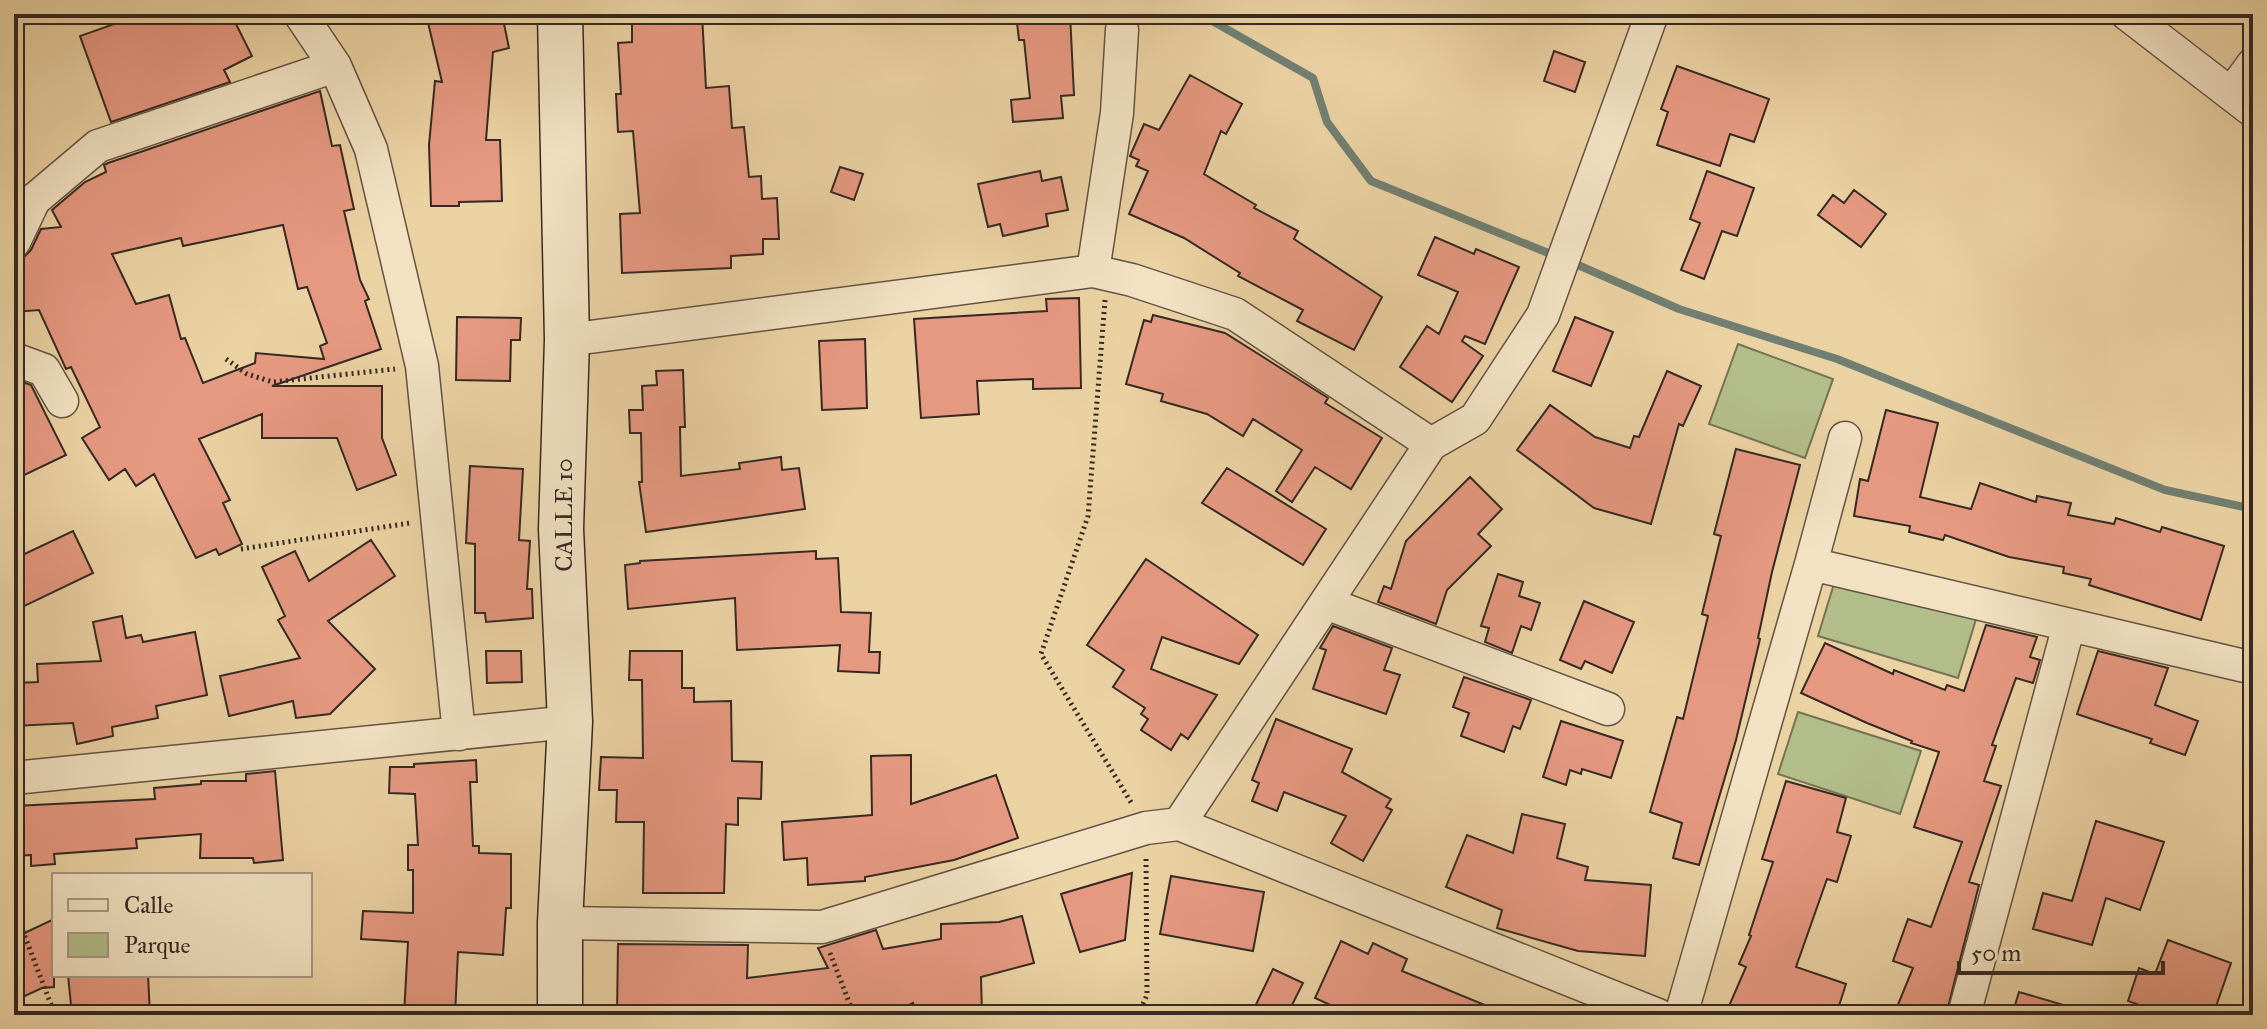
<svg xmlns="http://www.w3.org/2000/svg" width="2267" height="1029" font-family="'IM FELL Great Primer',serif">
  <rect width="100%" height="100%" fill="#ebd2a3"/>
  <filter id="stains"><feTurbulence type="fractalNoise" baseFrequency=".0025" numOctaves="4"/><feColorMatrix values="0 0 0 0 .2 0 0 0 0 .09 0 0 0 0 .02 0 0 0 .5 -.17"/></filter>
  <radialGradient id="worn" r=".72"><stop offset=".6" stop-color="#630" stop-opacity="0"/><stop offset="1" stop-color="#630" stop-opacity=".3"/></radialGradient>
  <path fill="#b3bd89" stroke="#747356" stroke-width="2" d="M1738,344l95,35 -28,79 -96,-34z
    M1837,574l140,42 -19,62 -140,-42z
    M1798,712l123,39 -21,63 -122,-40z"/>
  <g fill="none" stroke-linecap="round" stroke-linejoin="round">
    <path stroke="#717f72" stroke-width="8" d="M1200,14l113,64 14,44 44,59 187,76
      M1571,262l108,47 158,50 328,131 88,19"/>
  </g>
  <path fill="#e69981" stroke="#362923" stroke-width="2" fill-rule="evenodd" d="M120,14h111l21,42 -28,14 6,12 -119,40 -31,-86 43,-15z
    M426,14h76l7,34 -16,4 -7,88h14l2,61 -43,1v4h-28l-2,-61 6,-64 7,1z
    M632,14h70l4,74 23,-2 3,42 12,-1 5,50 12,-1 1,23 15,-1 2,41h-16v15l-32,2v12l-109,5 -2,-59 20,-1 -7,-82 -15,1 -2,-38h5l-3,-51 14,-1z
    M1016,14h54l4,81 -13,1 2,22 -50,4 -2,-22 19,-2 -6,-58h-5z
    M1554,51l31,11 -10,30 -31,-11z
    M1677,66l92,33 -15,43 -24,-8 -10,32 -63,-21 11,-33 -7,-3z
    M1190,75l52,29 -16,30 -5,-3 -17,43 52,31 -2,3 44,23 -4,8 88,58 -28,53 -57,-29 6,-11 -65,-34 2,-3 -56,-35 -55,-24 19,-43 -12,-5 3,-6 -9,-4 14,-32 15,6z
    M320,91l12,55 8,-1 14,64 -10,2 16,69 9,19 -4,2 16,48 -109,37h110v52l14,37 -39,15 -20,-52h-75v-24l-63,25 31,61 -7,3 19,41 -23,11 -3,-6 -20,9 -42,-84 -18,12 -11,-17 -16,11 -27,-42 18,-11 -29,-60 -5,2 -27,-59 -25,2v-30l10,-1 -2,-22 9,-9 10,-21 20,-2 -9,-17 33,-28 21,-10 -2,-7 4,-2zM283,225l15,64 9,-2 20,56 -7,3 4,13 -68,-6 -1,10 -52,20 -18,-45 -4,1 -12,-44 -33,9 -24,-50 69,-16 2,8z
    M840,167l23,7 -9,26 -23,-8z
    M1040,171l2,10 19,-4 7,33 -22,4 2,12 -45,10 -3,-12 -12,3 -10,-43z
    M1707,171l47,17 -17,48 -15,-5 -18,48 -23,-9 19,-47 -10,-4z
    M1854,190l32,24 -25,33 -43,-32 15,-20 11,8z
    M1435,237l39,17 2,-5 43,18 -34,77 -20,-8 -3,5 21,15 -31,46 -52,-35 27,-41 12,8 19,-42 -40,-17z
    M1079,298l2,90 -48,1v-10l-56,2 2,33 -58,4 -7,-99 133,-8 -1,-12z
    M1153,315l72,18 103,65 -3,5 57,35 -31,51 -36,-22 -23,35 -16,-11 26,-41 -49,-31 -10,17 -36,-22 -46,-13 2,-7 -37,-10 18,-64 7,2z
    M457,317l64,1 -1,22h-9l-1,41 -54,-1z
    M1575,317l38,15 -22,54 -38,-15z
    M865,339l2,69 -45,2 -3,-69z
    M683,370l2,57h-5l1,49 59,-7 -1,-6 42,-6 1,13 17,-2 6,41 -159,23 -7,-50h3l-1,-49h-11l-1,-23h14l-1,-24 15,-1 -1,-14z
    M1667,371l34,15 -18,40 -4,-2 -28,100 -57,-16 -77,-58 33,-45 45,32 35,11 4,-12 5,1z
    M14,379l17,6 35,70 -52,25z
    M1886,410l52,13 -18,74 51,12 9,-26 56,19 1,-6 34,7 -3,12 46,9 2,-6 44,14 2,-5 62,19 -23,74 -112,-35 2,-6 -28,-6 1,-6 -55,-10 -64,-22 -2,5 -34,-8 1,-6 -56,-10 6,-37 8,2z
    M1736,449l64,16 -28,107 -14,66 2,1 -24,101 -37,125 -26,-7 9,-35 -32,-11 27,-95 6,2 25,-103 -6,-2 19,-78 -7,-2z
    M470,466l53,3 -4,71 11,1 -3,48h5l1,29 -47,4 -1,-9h-10v-69l-9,-1z
    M1227,468l99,61 -23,36 -101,-62z
    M1470,477l32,32 -24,25 13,12 -44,44 -11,34 -58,-22 6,-16 7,3 15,-48z
    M73,531l20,42 -79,38v-52z
    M371,540l24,36 -67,45 47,48 -45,45 -34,4 -3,-17 -64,15 -9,-40 80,-18 -22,-38 7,-4 -23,-49 33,-16 14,30z
    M816,551v8l22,-1 3,54 30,1 -2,39h11l-1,21 -41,-2 2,-26 -103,5 -2,-52 -107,11 -3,-44 15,-2v-2z
    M1146,559l112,76 -19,29 -77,-27 -11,32 66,26 -29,44 -7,-5 -10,16 -30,-20 7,-11 -7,-5 4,-6 -32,-21 11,-17 -37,-25z
    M1498,574l25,8 -4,14 21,7 -9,27 -10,-4 -9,27 -27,-11 4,-14 -8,-2z
    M1584,601l50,21 -22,51 -27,-12 -4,8 -21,-9z
    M122,616l4,22 15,-3 2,7 52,-10 12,63 -51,11 2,12 -46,9 1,9 -36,8 -4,-21 -59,3v-43l24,-1 -1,-18 64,-3 -8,-39z
    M1986,625l51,12 -7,20 10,3 -7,23 -17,-5 -24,67 4,1 -12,35 17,5 -32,96 10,3 -33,130h-30l-19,-8 16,-39 -20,-7 15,-42 23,8 31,-85 -48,-15 25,-75 -28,-9 1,-2 -45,-18 -66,-30 24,-50 68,31 1,-4 51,20 2,-5 17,6z
    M1333,626l59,22 -8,22 16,5 -14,39 -73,-25 13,-39 -6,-2z
    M486,651h35l1,31 -35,1z
    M630,651h52v37h12v14l37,-1 1,60 30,1 -1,37 -23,-1v27l-12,-1 -2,69h-81l1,-71h-28l1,-32h-18l2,-33 42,1 -1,-78h-13z
    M2098,651l70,17 -13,37 43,16 -13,34 -35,-12 2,-4 -75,-25z
    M1464,677l67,23 -11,29 -7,-3 -9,26 -43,-16 8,-23 -16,-6z
    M1276,719l76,30 -10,23 49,27 -5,8 6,3 -29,51 -32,-18 15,-27 -62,-24 -7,19 -25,-10 7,-18 -7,-3z
    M1561,721l62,20 -12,37 -29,-9 -1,5 -11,-4 -4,15 -23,-8z
    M911,755v49l85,-29 22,63 -64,22 -89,17v4l-57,4 -1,-27 -23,2 -2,-38 90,-7 -1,-59z
    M476,760l1,22h-7l3,64h6v7l32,1v54h-5l-3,47 -45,-3 -3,63h-51l4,-73 -47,-3 2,-28 50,2v-43h-5v-25h10l-3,-51 -26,-1 1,-26h24v-3z
    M275,771l8,89 -29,3 -1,-5h-53l1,-24 -65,5 1,9 -83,6 1,10 -24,2v-11l-17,1v-50l141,-7 -1,-11 47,-4v-3h45v-7z
    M1786,781l60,17 -9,34 14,4 -14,46 -10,-3 -31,88 50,17 -10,31h-105l3,-6 -5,-3 17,-39 -7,-3 12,-28 -2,-1 24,-73 -11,-3z
    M1522,814l43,10 -8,34 31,9 -3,13 66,5 -6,71 -67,-5 -81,-23 5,-18 -56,-23 21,-52 46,18z
    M2096,821l68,21 -24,68 -34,-12 -14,47 -59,-16 10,-36 29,8z
    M1132,873l-7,67 -45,12 -19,-58z
    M1171,876l93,16 -11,59 -93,-17z
    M1022,916l12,47 -53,14 1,38h-65l-4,-12 -24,12h-272l1,-71 130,1 -1,33 81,-10 -10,-20 58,-18 7,19 58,-10v-15l58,-2z
    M54,919v68l-12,1 -28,13v-63z
    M2168,940l63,23 -18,52h-46l-39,-14 11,-33 16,6z
    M1341,941l27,13 5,-11 34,16 -5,12 107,44h-157l-37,-17z
    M1273,969l30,14 -16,32h-36z
    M68,975h80l2,40h-78z
    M2019,992l58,17 -1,6h-64z"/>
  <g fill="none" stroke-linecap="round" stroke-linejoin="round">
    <defs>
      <path id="street" d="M300,14l35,52 36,83 51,217 37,368
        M2127,14l126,97
        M2231,94l22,-30
        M14,242l20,-42 64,-54 237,-80
        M1093,271l24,-158 5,-83
        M567,340l526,-69 39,9 103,34 196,130 44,-25 68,-104 109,-301
        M14,359l30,11 18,31
        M1811,564l34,-126
        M1326,603l282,106
        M14,778l556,-56
        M1179,824l252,-380
        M560,923l262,4 324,-99 33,-4 479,191
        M1681,1015l130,-451 442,104
        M1964,1015l105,-390"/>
      <path id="secondary" d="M560,14l7,326 -6,189 9,193 -10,201v92"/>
    </defs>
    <use href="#street" stroke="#635343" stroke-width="35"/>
    <use href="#secondary" stroke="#362923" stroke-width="47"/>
    <path stroke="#362923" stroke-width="5" stroke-dasharray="2 4" stroke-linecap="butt" d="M1105,300l-17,216 -47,138 91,150
      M226,359l21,15 26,8 122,-13
      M241,549l169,-26
      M14,908l41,107
      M830,953l24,62
      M1138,1015l9,-20 -1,-137"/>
    <use href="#street" stroke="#f2e2c3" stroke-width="32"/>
    <use href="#secondary" stroke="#f2e2c3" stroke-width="44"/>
  </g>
  <g text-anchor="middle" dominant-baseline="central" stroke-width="7" stroke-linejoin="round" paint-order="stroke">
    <g font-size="24" fill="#362923" stroke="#f2e2c3">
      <text transform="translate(564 515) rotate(-90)">CALLE 10</text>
    </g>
  </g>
  <rect width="2267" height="1029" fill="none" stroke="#ebd2a3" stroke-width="48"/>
  <rect x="16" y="16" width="2235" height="997" fill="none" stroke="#362923" stroke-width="4"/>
  <rect x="24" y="24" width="2219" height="981" fill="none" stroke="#362923" stroke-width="2"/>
  <rect x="52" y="873" width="260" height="104" fill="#f2e2c3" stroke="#a79883" stroke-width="2"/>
  <rect x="68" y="899" width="40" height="12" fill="#f2e2c3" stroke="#a79883" stroke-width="2"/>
  <text x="124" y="913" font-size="24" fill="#362923">Calle</text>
  <rect x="68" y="933" width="40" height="24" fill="#b3bd89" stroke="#a79883" stroke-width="2"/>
  <text x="124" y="953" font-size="24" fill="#362923">Parque</text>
  <path d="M1959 961v12h204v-12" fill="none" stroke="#362923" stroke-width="4"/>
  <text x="1971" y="961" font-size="24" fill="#362923" stroke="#f2e2c3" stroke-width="6" paint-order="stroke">50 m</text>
  <rect width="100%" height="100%" filter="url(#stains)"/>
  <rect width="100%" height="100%" fill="url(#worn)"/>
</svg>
